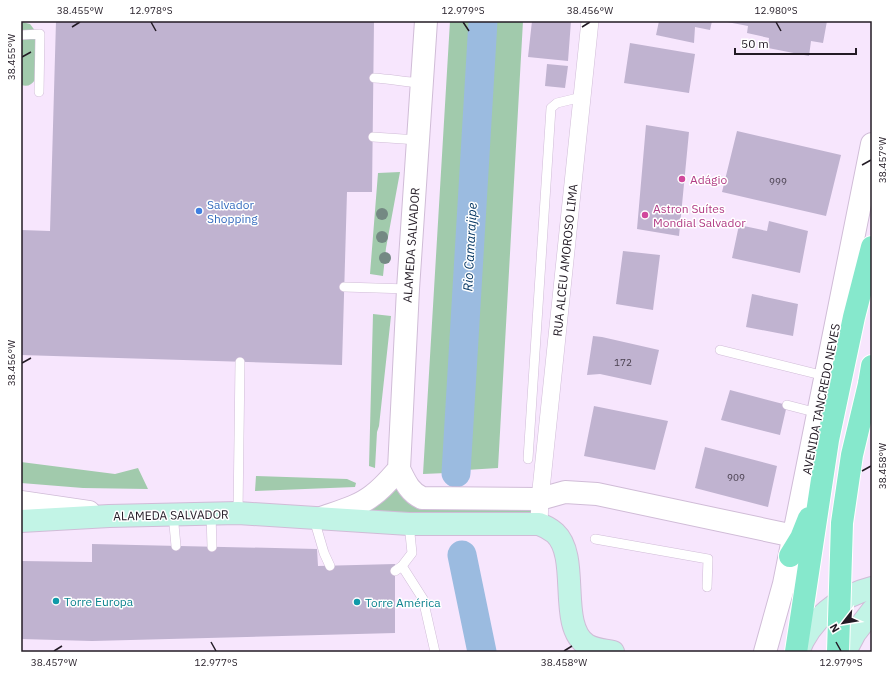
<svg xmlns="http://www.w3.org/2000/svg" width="893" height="673" font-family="'IBM Plex Sans',sans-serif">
  <rect width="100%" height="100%" fill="#f7e6fd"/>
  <path fill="#a1caac" d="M450,21h23l-27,452 -23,1z
    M495,21h28l-25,447 -32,2z
    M22,22l8,2 6,8 -1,48c-4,5 -7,7 -14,5z
    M400,172l-14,76 -3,28 -13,-2 8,-101z
    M373,314l18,2 -12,110 -2,6 -2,36 -6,-2z
    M21,462l94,12 23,-6 10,21 -65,-1 -62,-5z
    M256,476l91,3 9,4 -1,4 -100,4z
    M394,487l20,18h119v12l-167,-3 18,-15z"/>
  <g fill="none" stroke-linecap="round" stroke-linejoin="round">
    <path stroke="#9bbbe0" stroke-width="29" d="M456,473l27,-452
      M462,555l20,97"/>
  </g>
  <path fill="#c0b3d0" d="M56,21h318l-2,171h-25l-5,173 -321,-10v-125l29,1z
    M532,21h39l-3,40 -40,-4z
    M659,21h53l-2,9 -15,-3 -1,16 -38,-8z
    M722,21h105l-4,22 -12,-2 -2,15 -41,-8 1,-10 -22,-5 1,-7z
    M630,43l65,11 -6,39 -65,-10z
    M547,64l21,2 -3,22 -20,-2z
    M646,125l43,7 -10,104 -42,-7z
    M737,131l104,24 -15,61 -104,-24z
    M769,221l39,10 -8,42 -68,-15 7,-33 28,6z
    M623,251l37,4 -7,55 -37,-6z
    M752,294l46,10 -5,32 -47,-9z
    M593,336l9,1 57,13 -8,35 -51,-11 -13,1z
    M730,390l57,15 -7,30 -59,-15z
    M594,406l74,15 -13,49 -71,-14z
    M705,447l72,19 -9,41 -73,-19z
    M92,544l225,5 1,17 77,-2v69l-303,8 -71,-2v-78l71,1z"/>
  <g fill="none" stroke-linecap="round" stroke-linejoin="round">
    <defs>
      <path id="service" d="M21,35l19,-1 -1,58
        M374,78c16,1 32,4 48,5
        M373,137l45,3
        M344,287l64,2
        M720,350l105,26
        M787,405l31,8
        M528,459l23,-351 6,-5 25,-6
        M238,513l2,-151
        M173,514l3,32
        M211,514l1,33
        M314,519l10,34 6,13
        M595,539l113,20 -1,28
        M402,566l21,33 12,53
        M395,571l7,-5 10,-13 -3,-29"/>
      <path id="minor" d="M539,524l1,-25 50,-478"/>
      <path id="tertiary" d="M426,21l-18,268 -9,180c6,12 10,23 23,29l118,1 25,-7 32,2 197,42
        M21,502l68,10
        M321,518c17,-6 37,-11 52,-23 10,-7 18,-17 26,-26
        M765,652l19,-68 88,-440"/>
      <path id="secondary" d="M21,521l88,-5 129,-3 171,11h130c6,2 11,5 16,9 26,24 2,93 32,112 8,5 17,5 26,7
        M798,652c12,-32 41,-56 74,-64
        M845,652l10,-19 17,-22"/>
      <path id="primary" d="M869,384l3,-18
        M790,556l11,-18 8,-20
        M796,652l32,-212 26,-123 18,-70"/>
    </defs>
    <use href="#service" stroke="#d0bcd7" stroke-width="10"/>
    <use href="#minor" stroke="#d0bcd7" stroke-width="18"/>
    <use href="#tertiary" stroke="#d0bcd7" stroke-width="24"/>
    <use href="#secondary" stroke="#d0bcd7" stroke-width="24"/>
    <use href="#primary" stroke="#fff" stroke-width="24"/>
    <use href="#service" stroke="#fff" stroke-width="9"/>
    <use href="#minor" stroke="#fff" stroke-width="17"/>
    <use href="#tertiary" stroke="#fff" stroke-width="22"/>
    <use href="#secondary" stroke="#c2f4e6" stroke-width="22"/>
    <use href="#primary" stroke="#86e8cc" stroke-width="22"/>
    <defs>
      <path id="primary-bridge" d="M838,652l4,-129 10,-68 17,-71"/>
    </defs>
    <use href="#primary-bridge" stroke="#fff" stroke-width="24" stroke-linecap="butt"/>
    <use href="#primary-bridge" stroke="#86e8cc" stroke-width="22"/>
  </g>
  <g fill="#748983">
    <circle cx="382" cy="214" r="6"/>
    <circle cx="382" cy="237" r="6"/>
    <circle cx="385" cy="258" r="6"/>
  </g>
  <path fill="none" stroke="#231b25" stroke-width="1.5" d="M151,22l5,9M463,22l6,9M776,22l5,9M72,27l8,-5M582,27l8,-5M22,57l9,-5M862,165l9,-5M22,363l9,-5M862,471l9,-5M211,642l5,9M836,642l5,9M54,651l8,-5M564,651l8,-5"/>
  <g fill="#d1479c" stroke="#fff" stroke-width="1.5">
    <circle cx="682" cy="179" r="4"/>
    <circle cx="645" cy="215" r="4"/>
  </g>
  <circle fill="#3f7fe0" stroke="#fff" stroke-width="1.5" cx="199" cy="211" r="4"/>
  <g fill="#0f9aa8" stroke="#fff" stroke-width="1.5">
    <circle cx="56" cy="601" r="4"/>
    <circle cx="357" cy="602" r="4"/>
  </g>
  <g text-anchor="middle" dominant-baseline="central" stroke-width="3" stroke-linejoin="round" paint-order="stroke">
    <g font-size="10" fill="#4a4150">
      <text x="778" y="181">999</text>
      <text x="623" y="362">172</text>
      <text x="736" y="477">909</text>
    </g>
    <g font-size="12" fill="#b23c85" stroke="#fff" text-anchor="start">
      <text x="690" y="179">Adágio</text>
      <text x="653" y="208">Astron Suítes<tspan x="653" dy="14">Mondial Salvador</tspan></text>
    </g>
    <g font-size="12" fill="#366cbe" stroke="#fff" text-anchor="start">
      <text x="207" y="204">Salvador<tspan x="207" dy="14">Shopping</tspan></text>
    </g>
    <g font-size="12" fill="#231b25" stroke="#fff">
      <text transform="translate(411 245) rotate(-86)">ALAMEDA SALVADOR</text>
      <text transform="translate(565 260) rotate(-84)">RUA ALCEU AMOROSO LIMA</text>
      <text transform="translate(821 399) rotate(-79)">AVENIDA TANCREDO NEVES</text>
      <text transform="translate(171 515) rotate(-1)">ALAMEDA SALVADOR</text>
    </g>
    <g font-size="12" fill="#0d838f" stroke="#fff" text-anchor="start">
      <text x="64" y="601">Torre Europa</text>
      <text x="365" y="602">Torre América</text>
    </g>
    <g font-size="13" font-style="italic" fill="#053764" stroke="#fff">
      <text transform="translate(470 247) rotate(-87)">Rio Camarajipe</text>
    </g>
  </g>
  <rect width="893" height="673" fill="none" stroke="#ffffff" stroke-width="44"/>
  <g transform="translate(843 623) rotate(239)" stroke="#ffffff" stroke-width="3" paint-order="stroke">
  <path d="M0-3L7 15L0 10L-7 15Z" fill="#231b25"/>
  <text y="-6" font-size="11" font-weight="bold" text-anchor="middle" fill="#231b25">N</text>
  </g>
  <path d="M735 48v6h121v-6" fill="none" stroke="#231b25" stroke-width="2"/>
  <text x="741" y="48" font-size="12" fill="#231b25" stroke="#ffffff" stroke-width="3" paint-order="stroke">50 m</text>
  <rect x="22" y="22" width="849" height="629" fill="none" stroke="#231b25" stroke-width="1.5"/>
  <g font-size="10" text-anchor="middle" fill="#231b25">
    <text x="80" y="14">38.455°W</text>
    <text x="151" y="14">12.978°S</text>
    <text x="463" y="14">12.979°S</text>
    <text x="590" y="14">38.456°W</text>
    <text x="776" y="14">12.980°S</text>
    <text transform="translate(11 57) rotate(-90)" y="4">38.455°W</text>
    <text transform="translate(882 160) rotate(-90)" y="4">38.457°W</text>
    <text transform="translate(11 363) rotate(-90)" y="4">38.456°W</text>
    <text transform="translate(882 466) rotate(-90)" y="4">38.458°W</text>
    <text x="54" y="666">38.457°W</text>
    <text x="216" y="666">12.977°S</text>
    <text x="564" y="666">38.458°W</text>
    <text x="841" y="666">12.979°S</text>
  </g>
</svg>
